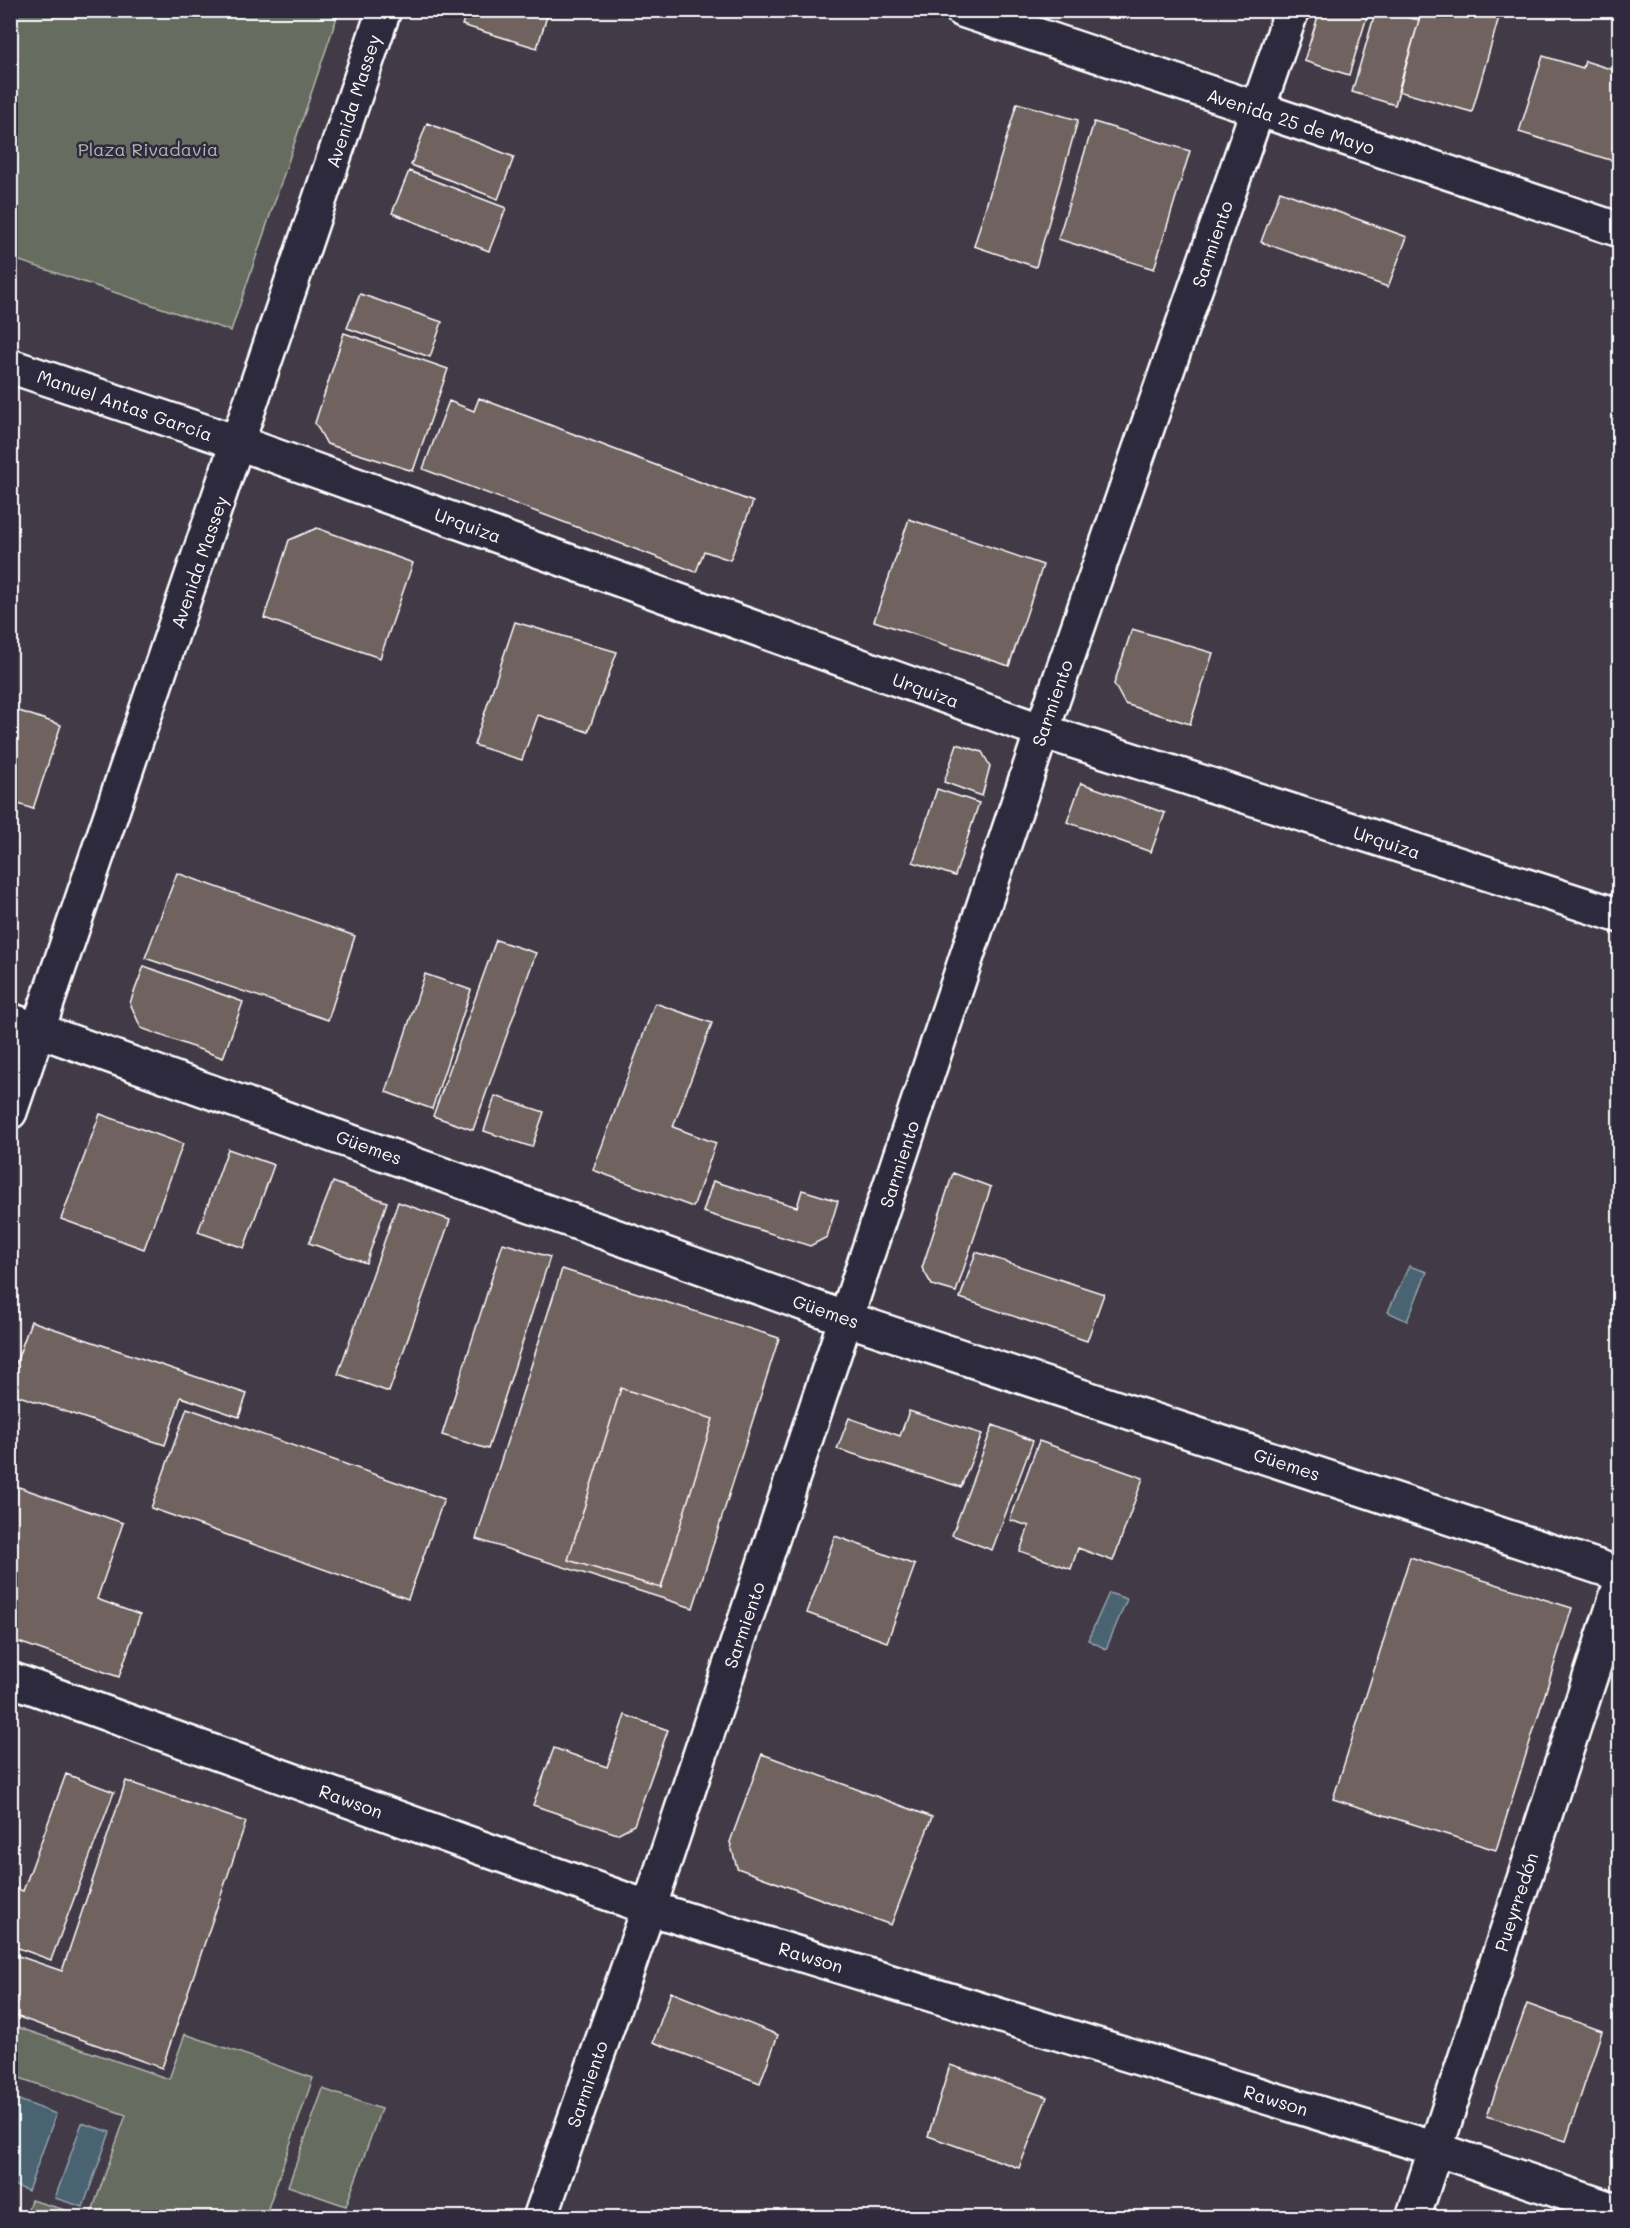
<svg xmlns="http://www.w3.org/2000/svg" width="1630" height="2228" font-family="Mali,sans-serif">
  <rect width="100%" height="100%" fill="#423b47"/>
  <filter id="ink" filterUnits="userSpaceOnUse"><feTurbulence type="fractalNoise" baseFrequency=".0167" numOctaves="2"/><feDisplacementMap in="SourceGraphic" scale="12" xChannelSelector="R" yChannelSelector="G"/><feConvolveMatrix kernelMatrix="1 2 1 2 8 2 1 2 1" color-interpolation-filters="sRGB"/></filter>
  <g filter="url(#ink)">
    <path fill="#666c5f" stroke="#b2b6af" stroke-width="1.5" d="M11,10l328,1 -108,320 -220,-73z
      M11,2025l158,54 16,-45 128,44 -48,139h-175l36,-102 -115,-40z
      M323,2089l58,20 -35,97 -58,-20z
      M31,2200l58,17h-64z"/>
    <path fill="#4a6373" stroke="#92a1ab" stroke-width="1.5" d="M1409,1266l18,6 -20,49 -19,-9z
      M1109,1593l18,6 -21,50 -18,-9z
      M11,2097l45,17 -28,77 -17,-7z
      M82,2123l28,9 -27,75 -28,-9z"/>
    <path fill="#6f625e" stroke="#fff" stroke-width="1.5" d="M467,10h82l-12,38 -75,-23z
      M1320,10h49l-20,65 -45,-14z
      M1376,10l43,10 -24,85 -43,-13z
      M1422,10h79l-29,102 -74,-21z
      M1543,56l40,12 2,-7 35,11v91l-101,-31z
      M1017,103l61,17 -42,147 -62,-21z
      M1094,122l96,29 -36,118 -96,-30z
      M427,123l87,34 -16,42 -87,-34z
      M409,171l97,37 -17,43 -97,-38z
      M1280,191l127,46 -19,50 -127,-45z
      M360,294l82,28 -12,35 -83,-29z
      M344,333l104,36 -35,102 -86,-27 -12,-21z
      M479,398l274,104 -23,58 -26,-9 -8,21 -273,-103 26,-68 25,10z
      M909,519l134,46 -34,101 -135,-45z
      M317,528l96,35 -33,95 -116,-40 25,-78z
      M515,622l102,30 -29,80 -50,-17 -16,45 -48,-15z
      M1132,629l81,24 -23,71 -65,-20 -11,-20z
      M10,708l51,17 -28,84 -23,-8z
      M957,744l25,8 8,14 -8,30 -38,-14z
      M1081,783l84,30 -14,39 -84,-30z
      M937,789l42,14 -24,73 -42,-14z
      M177,873l178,63 -27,84 -183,-62z
      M496,940l40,13 -63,177 -40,-14z
      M144,966l99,36 -20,56 -82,-30 -11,-25z
      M425,974l46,16 -39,119 -46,-17z
      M655,1003l57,20 -39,104 43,16 -23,64 -100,-37z
      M495,1096l49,16 -12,35 -48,-16z
      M100,1114l83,30 -39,105 -83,-30z
      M228,1149l46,16 -30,83 -46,-16z
      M953,1173l38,14 -35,105 -24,-7 -10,-17z
      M713,1181l84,26 5,-17 36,11 -11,36 -17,9 -107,-34z
      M333,1182l54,20 -21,61 -57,-20z
      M398,1202l52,18 -61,172 -51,-18z
      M503,1243l47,14 -62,192 -46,-14z
      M976,1252l128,42 -17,47 -127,-43z
      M562,1269l217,69 -86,270 -217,-69z
      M31,1321l216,73 -8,23 -58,-20 -16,48 -155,-52v-13z
      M621,1388l92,31 -52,169 -93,-28z
      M187,1408l257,91 -36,100 -257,-91z
      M909,1411l73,23 -21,53 -124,-38 12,-31 51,18z
      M993,1425l40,16 -41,109 -40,-15z
      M1039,1441l104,37 -30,83 -35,-13 -7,21 -51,-18 9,-25 -19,-6z
      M10,1484l113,39 -26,76 43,16 -21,62 -109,-38z
      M835,1536l80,29 -28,77 -80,-29z
      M1410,1557l162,51 -76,242 -163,-51z
      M625,1715l43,15 -34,95 -17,9 -84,-29 21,-57 53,19z
      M762,1754l170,63 -41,108 -154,-57 -7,-26z
      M66,1774l48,18 -63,168 -41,-15v-59l13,5z
      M126,1781l120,41 -84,246 -152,-54v-61l52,18z
      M671,1992l107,43 -18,48 -107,-41z
      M1527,2004l75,27 -36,110 -79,-25z
      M950,2065l97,32 -28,71 -91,-32z"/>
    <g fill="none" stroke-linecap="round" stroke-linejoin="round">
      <defs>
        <path id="street" d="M10,366l229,77 803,288 578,185
          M10,1020l837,299 773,255
          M10,1679l639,229 787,241 184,63
          M540,2218l109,-310 393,-1177 250,-721
          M1413,2218l207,-632"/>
        <path id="secondary" d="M962,10l658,220
          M10,1112l374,-1102"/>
      </defs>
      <use href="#street" stroke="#fff" stroke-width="38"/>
      <use href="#secondary" stroke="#fff" stroke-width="38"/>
      <use href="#street" stroke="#2f2a3d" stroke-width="33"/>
      <use href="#secondary" stroke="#2f2a3d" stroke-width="33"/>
    </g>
  </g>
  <g text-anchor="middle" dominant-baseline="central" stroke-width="5" stroke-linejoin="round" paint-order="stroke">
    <g font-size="18" fill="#fff" stroke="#2f2a3d">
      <text transform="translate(353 101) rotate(-72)">Avenida Massey</text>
      <text transform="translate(1291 121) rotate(18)">Avenida 25 de Mayo</text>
      <text transform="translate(1212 244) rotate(-71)">Sarmiento</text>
      <text transform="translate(125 405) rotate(19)">Manuel Antas García</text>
      <text transform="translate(468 525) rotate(20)">Urquiza</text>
      <text transform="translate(199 562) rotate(-71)">Avenida Massey</text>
      <text transform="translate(926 690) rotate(20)">Urquiza</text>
      <text transform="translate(1052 703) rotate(-71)">Sarmiento</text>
      <text transform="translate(1387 842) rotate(18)">Urquiza</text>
      <text transform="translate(369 1147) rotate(20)">Güemes</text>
      <text transform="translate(899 1164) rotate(-72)">Sarmiento</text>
      <text transform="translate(826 1311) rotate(19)">Güemes</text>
      <text transform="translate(1287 1464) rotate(18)">Güemes</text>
      <text transform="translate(744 1625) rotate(-71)">Sarmiento</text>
      <text transform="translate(351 1801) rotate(20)">Rawson</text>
      <text transform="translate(1516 1902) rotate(-72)">Pueyrredón</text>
      <text transform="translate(811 1957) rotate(17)">Rawson</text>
      <text transform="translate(587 2084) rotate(-71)">Sarmiento</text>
      <text transform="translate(1276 2100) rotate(17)">Rawson</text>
    </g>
    <g font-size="18" fill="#b2b6af" stroke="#2f2a3d">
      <text x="148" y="149">Plaza Rivadavia</text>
    </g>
  </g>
  <rect width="1630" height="2228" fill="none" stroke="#2f2a3d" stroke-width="36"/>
  <rect x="18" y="18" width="1594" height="2192" fill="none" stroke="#fff" stroke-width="2" filter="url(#ink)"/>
</svg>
